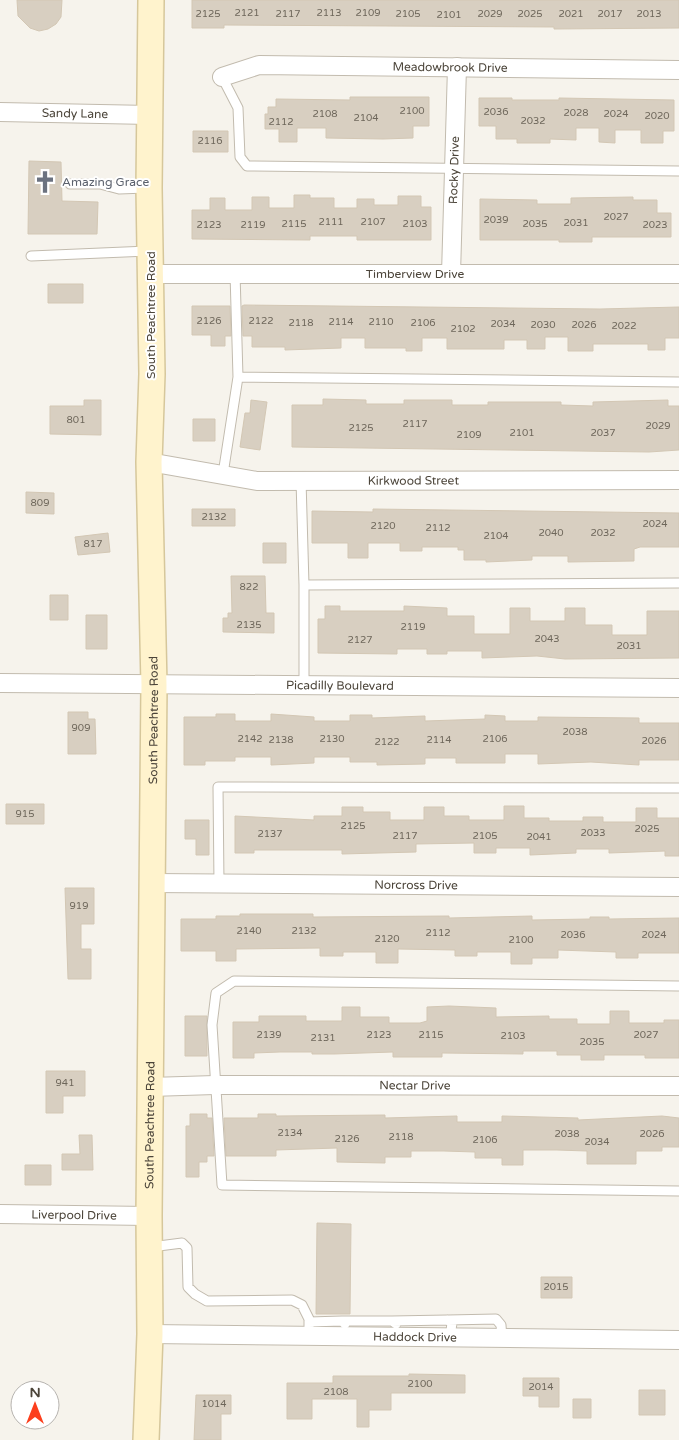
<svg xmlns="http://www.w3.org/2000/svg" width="679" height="1440" font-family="'Varela Round',sans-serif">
  <rect width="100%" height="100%" fill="#f6f3ec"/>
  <path fill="#d8cfc1" stroke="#d3c7b4" d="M17,0h45l-1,17 -5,7 -8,5 -9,2 -9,-3 -12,-12z
    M192,0h487v28l-125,1v-2l-330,-2v3h-32z
    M350,97h79v29h-16v12l-30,1 -57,-1v-10h-29v14h-18v-13h-14v-15h3v-7h8v-8l74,1z
    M479,98h33v2h47v-2l115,2v31h-11v12h-22v-13h-26v13l-16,-1v-14h-23v12l-26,-1v4h-33v-4h-21v-13h-17z
    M193,131h35v21h-35z
    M29,161l32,1 1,39 36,1 -1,32h-69z
    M294,195h16v3h24v10h23v-9h17v6h24v-9h23v11h10v33h-74v-4h-47v4l-118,-1v-29h18v-12h15v12h27v-13h17v11h25z
    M633,197v3h24v13h14v24h-79v5h-33v-2h-79v-41l57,1v4h34v-6z
    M48,284h35v19h-35z
    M244,305l356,4 79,-2v31h-14v12h-17v-6h-55v7h-25v-14h-23v12h-18v-9h-23v9h-57v-11h-25v13h-16v-3h-41v-10h-24v10l-56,2v-3h-33v-11h-9l-1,-30z
    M192,306h38l1,30h-6v10h-14v-11h-19z
    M323,399l43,1v4h38v-4h48v5h36v-3h73v3l32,1v-4l75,-2v6h11v44l-30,2 -357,-5v-42h31z
    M84,400h17v35l-51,-1v-28h34z
    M251,400l16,2 -7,48 -20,-3 5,-34h5z
    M193,419h22v22h-22z
    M26,492l28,1v21l-28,-1z
    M192,509h43v17h-43z
    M373,509l306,4v34h-39l-6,2v12l-66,1v-6h-36v4l-46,2v-2h-22v-10h-6v-3h-36v4h-22v-8h-32v15h-20v-15h-36v-32l61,1z
    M108,533l2,19 -32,3 -3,-18z
    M263,543h23v20h-23z
    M231,576h34l1,37h8v20l-51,-1v-14h5v-5h4z
    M50,595h18v25h-18z
    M325,606h15v5h64v-5l43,2v8h27v18h36v-26h20v13h35v-13h20v17h27v10h35v-24h32v47l-114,1 -28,-3 -55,2v-7h-35v3h-20v-5h-30v5l-79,-1v-34h7z
    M86,615h21v34h-21z
    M68,712h20v7h7l1,35h-28z
    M216,714h19v7h36v-7l43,3v4h36v-6h22v3l53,-2v5l60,-2v-4l20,1v5h33v-4l101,1v5h40v37h-40v5l-48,-3 -53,2v-10h-33v9h-49v-5h-31v6l-48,1v-3h-27v-5h-36v6l-43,2v-8h-36v4h-30v4h-21v-48h32z
    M6,804h38v20h-38z
    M504,806h20v12h25v3h34v-4h20v5h33v-14h21v10h22v38h-14v-5l-56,2v-4h-33v4l-46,2v-7h-34v5h-22v-10l-58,1v8l-74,2v-4h-88v3h-19v-37l79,4v-4h28v-9h21v5h27v8h34v-13h20v9h25v4h35z
    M185,820h24v35h-13v-16h-11z
    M65,888h29v36h-13v25h10v30h-23z
    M240,914h73v3l136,-1v2l83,-2v4l58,-1v-2h19v2l70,-1v35h-41v5h-22v-6l-58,-2v8h-26v6h-21v-12h-34v4h-22v-6l-57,-1v14h-22v-11h-33v4h-23v-8l-84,1v12h-20v-10h-35v-32h35v-3h24z
    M449,1006l47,2v9l53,-1v3h28v5h33v-13h19v12h35v-3h15v38h-34v-3h-41v5h-23v-5h-24v-4h-34v3l-81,-1v4h-49v-5l-59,2h-22v-2h-32l-26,1v5h-21v-36h26v-6h47v5h36v-14h18v10h29v6h31l7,-2v-14z
    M185,1016h22v40h-22z
    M46,1071h39v25h-22v17h-17z
    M190,1114h17v4h5l2,38h-7v6h-8v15h-13v-51h4z
    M258,1114h18v2l109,-1v3l72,-2v6h45v-6l76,2v2l84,-4 17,2v29h-17v4h-26v13h-49v-13l-30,-1h-34v15h-21v-7h-27v-6l-31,-1h-33v6h-26v6l-48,-1v-14l-61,2v6h-50l-2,-38h34z
    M79,1135h13l1,35h-31v-16h18z
    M25,1165h26v20h-26z
    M317,1223l34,1 -1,90h-34z
    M541,1277h31v21h-31z
    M409,1374l56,1v18h-74v17h-22v17h-12v-28h-45v20h-25v-36h46v-7h76z
    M523,1378h36v29h-20v-11h-16z
    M639,1390h26v25h-26z
    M196,1395h35v19h-10v26h-27z
    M573,1399h18v19h-18z"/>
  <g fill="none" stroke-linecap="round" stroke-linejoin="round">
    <defs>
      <path id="service" d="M222,77l16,31 2,49 7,9 432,5
        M70,184h30l19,5 27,-1
        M31,256l117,-5
        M235,273l3,104
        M223,474l15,-97 441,5
        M301,480l3,105v101
        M304,585l375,-2
        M219,884l-1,-97 461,1
        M679,986l-445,-5 -18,12 -4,32 10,160 457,6
        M151,1247l31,-4 5,5 1,39 7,7 12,7 85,-1 10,5 7,14v17
        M448,1320l48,-1 5,6 1,13
        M342,1321h50l4,3
        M392,1321l55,-1 5,3 -2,15
        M309,1322l33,-1 3,3"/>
      <g id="minor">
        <path id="s1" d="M222,77l37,-12 420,5"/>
        <path id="s2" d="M0,112l150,3"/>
        <path id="s3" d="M151,274h528"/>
        <path id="s4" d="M451,274l6,-207"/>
        <path id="s5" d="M149,462l108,19 422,-1"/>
        <path id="s6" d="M0,683l679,5"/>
        <path id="s7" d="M152,883l527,4"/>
        <path id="s8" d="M150,1087l65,-2 464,1"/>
        <path id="s9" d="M0,1214l149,2"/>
        <path id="s10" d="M150,1334l529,6"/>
      </g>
      <g id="secondary">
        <path id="s11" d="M146,1440l4,-106 -1,-118 5,-531 -5,-223 3,-88 -3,-186 2,-188"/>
      </g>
    </defs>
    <use href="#service" stroke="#c2bbae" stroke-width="11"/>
    <use href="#minor" stroke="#c2bbae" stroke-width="20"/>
    <use href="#secondary" stroke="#d6c79b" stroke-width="28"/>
    <use href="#service" stroke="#fff" stroke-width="9"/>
    <use href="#minor" stroke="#fff" stroke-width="18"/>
    <use href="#secondary" stroke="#fff3cd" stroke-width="25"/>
  </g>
  <defs>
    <symbol id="church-bare" viewBox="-9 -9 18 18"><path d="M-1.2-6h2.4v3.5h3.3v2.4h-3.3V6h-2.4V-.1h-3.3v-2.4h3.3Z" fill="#6b7280" stroke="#fff" stroke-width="2.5" paint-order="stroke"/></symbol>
  </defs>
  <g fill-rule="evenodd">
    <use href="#church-bare" x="29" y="166" width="32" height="32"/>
  </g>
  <g text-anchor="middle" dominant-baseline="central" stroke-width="4" stroke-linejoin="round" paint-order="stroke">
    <g font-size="10" fill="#6e675b">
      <text x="247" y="13">2121</text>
      <text x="329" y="13">2113</text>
      <text x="368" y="13">2109</text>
      <text x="208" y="14">2125</text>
      <text x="288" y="14">2117</text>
      <text x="408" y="14">2105</text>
      <text x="490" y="14">2029</text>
      <text x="530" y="14">2025</text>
      <text x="571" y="14">2021</text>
      <text x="610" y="14">2017</text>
      <text x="649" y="14">2013</text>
      <text x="449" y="15">2101</text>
      <text x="412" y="111">2100</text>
      <text x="496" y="112">2036</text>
      <text x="576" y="113">2028</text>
      <text x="325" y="114">2108</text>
      <text x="616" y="114">2024</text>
      <text x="657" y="116">2020</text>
      <text x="366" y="118">2104</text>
      <text x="533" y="121">2032</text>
      <text x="281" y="122">2112</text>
      <text x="210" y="141">2116</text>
      <text x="616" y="217">2027</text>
      <text x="496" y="220">2039</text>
      <text x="331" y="222">2111</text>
      <text x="373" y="222">2107</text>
      <text x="576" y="223">2031</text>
      <text x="294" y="224">2115</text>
      <text x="415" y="224">2103</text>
      <text x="535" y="224">2035</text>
      <text x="209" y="225">2123</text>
      <text x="253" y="225">2119</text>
      <text x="655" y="225">2023</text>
      <text x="209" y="321">2126</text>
      <text x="261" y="321">2122</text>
      <text x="341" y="322">2114</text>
      <text x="381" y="322">2110</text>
      <text x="301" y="323">2118</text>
      <text x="423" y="323">2106</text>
      <text x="503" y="324">2034</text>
      <text x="543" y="325">2030</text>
      <text x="584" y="325">2026</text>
      <text x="624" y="326">2022</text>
      <text x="463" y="329">2102</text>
      <text x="76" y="420">801</text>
      <text x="415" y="424">2117</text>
      <text x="658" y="426">2029</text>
      <text x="361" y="428">2125</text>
      <text x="522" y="433">2101</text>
      <text x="603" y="433">2037</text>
      <text x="469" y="435">2109</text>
      <text x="40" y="503">809</text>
      <text x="214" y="517">2132</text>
      <text x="655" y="524">2024</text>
      <text x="383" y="526">2120</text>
      <text x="438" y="528">2112</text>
      <text x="551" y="533">2040</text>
      <text x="603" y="533">2032</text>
      <text x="496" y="536">2104</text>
      <text x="93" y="544">817</text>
      <text x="249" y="587">822</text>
      <text x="249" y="625">2135</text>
      <text x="413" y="627">2119</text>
      <text x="547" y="639">2043</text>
      <text x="360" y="640">2127</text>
      <text x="629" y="646">2031</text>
      <text x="81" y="728">909</text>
      <text x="575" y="732">2038</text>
      <text x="250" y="739">2142</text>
      <text x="332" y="739">2130</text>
      <text x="495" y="739">2106</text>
      <text x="281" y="740">2138</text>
      <text x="439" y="740">2114</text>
      <text x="654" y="741">2026</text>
      <text x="387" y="742">2122</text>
      <text x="25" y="814">915</text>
      <text x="353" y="826">2125</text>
      <text x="647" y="829">2025</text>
      <text x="593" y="833">2033</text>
      <text x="270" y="834">2137</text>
      <text x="405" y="836">2117</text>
      <text x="485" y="836">2105</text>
      <text x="539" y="837">2041</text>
      <text x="79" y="906">919</text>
      <text x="249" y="931">2140</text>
      <text x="304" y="931">2132</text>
      <text x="438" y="933">2112</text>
      <text x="573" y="935">2036</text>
      <text x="654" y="935">2024</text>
      <text x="387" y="939">2120</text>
      <text x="521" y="940">2100</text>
      <text x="269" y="1035">2139</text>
      <text x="379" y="1035">2123</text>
      <text x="431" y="1035">2115</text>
      <text x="646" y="1035">2027</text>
      <text x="513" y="1036">2103</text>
      <text x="323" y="1038">2131</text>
      <text x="592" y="1042">2035</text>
      <text x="65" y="1083">941</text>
      <text x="290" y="1133">2134</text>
      <text x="567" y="1134">2038</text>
      <text x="652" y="1134">2026</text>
      <text x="401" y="1137">2118</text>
      <text x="347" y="1139">2126</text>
      <text x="485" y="1140">2106</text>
      <text x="597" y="1142">2034</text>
      <text x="556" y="1287">2015</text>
      <text x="420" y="1384">2100</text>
      <text x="541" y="1387">2014</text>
      <text x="336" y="1392">2108</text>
      <text x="214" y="1404">1014</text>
    </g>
    <g font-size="12" fill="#4b4439" stroke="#fff">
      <text stroke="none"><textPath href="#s1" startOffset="230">Meadowbrook Drive</textPath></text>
      <text stroke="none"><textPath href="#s2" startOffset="75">Sandy Lane</textPath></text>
      <text stroke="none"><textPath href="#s4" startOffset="104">Rocky Drive</textPath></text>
      <text stroke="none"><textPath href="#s3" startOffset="264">Timberview Drive</textPath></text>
      <text transform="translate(151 315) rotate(-90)">South Peachtree Road</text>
      <text stroke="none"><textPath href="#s5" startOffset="266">Kirkwood Street</textPath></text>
      <text stroke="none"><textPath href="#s6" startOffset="340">Picadilly Boulevard</textPath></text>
      <text stroke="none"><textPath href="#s11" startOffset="720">South Peachtree Road</textPath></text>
      <text stroke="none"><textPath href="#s7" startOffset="264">Norcross Drive</textPath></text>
      <text stroke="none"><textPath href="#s8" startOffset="265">Nectar Drive</textPath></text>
      <text stroke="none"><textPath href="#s11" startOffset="315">South Peachtree Road</textPath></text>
      <text stroke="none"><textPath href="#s9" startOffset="74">Liverpool Drive</textPath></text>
      <text stroke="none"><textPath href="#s10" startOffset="265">Haddock Drive</textPath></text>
    </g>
    <g font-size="12" fill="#5b616d" stroke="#fff" text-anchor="start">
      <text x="62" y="182">Amazing Grace</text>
    </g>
  </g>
  <g transform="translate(35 1405)"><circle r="24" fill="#ffffff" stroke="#b7b4b0"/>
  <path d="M0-4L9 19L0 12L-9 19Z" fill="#fc3f1d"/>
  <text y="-8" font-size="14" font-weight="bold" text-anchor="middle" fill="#4b4439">N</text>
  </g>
</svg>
